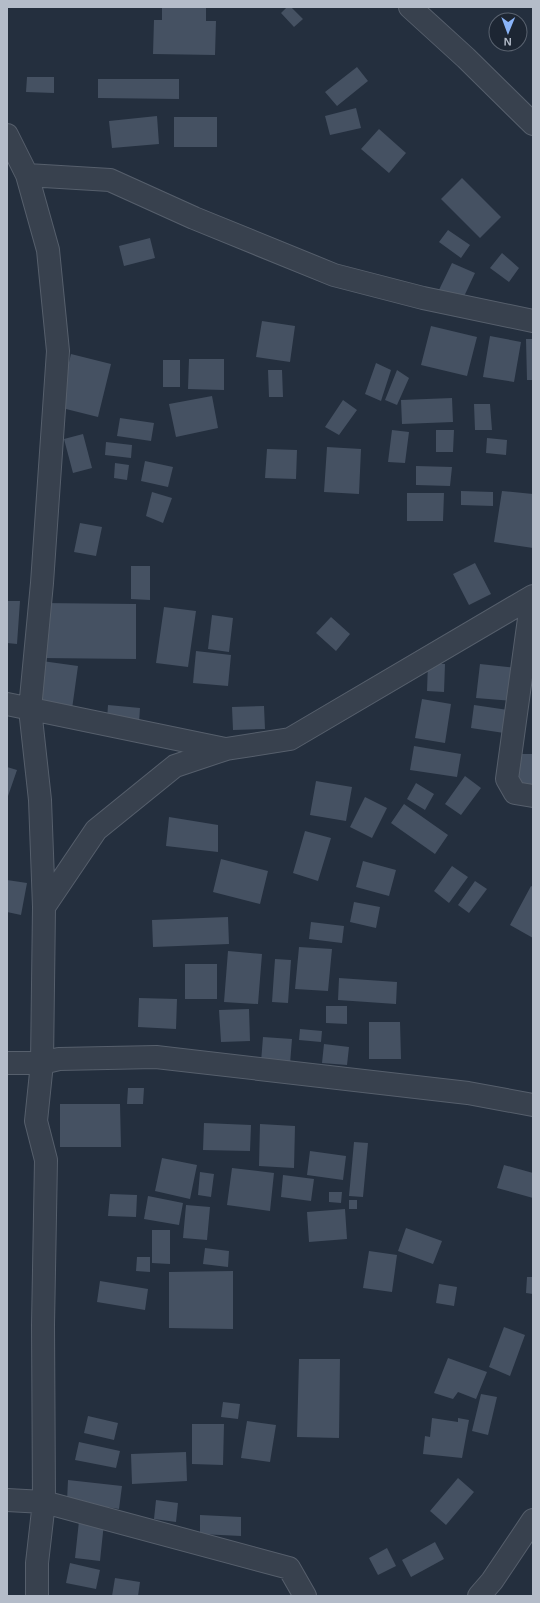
<svg xmlns="http://www.w3.org/2000/svg" width="540" height="1603" font-family="Arial,sans-serif">
  <rect width="100%" height="100%" fill="#242f3e"/>
  <path fill="#455162" d="M162,7h44v14h10l-1,34 -62,-1 1,-34h8z
    M287,7h4l12,12 -9,8 -13,-14z
    M357,67l11,14 -31,25 -12,-14z
    M27,77h27v16l-28,-1z
    M98,79h81v20l-81,-1z
    M356,108l5,20 -31,7 -5,-19z
    M157,116l2,28 -47,4 -3,-27z
    M174,117h43v30h-43z
    M379,129l27,24 -17,20 -28,-24z
    M462,178l39,39 -21,21 -39,-39z
    M448,230l22,15 -9,13 -22,-16z
    M150,238l5,20 -31,8 -5,-20z
    M502,253l17,15 -10,14 -19,-14z
    M452,263l23,10 -15,32 -23,-11z
    M262,321l33,5 -5,36 -34,-5z
    M431,326l46,11 -10,39 -46,-11z
    M490,336l31,6 -7,40 -31,-5z
    M526,339h7v41h-6z
    M71,354l40,10 -13,53 -40,-10z
    M189,359h35v31l-36,-1z
    M163,360h17v27h-17z
    M376,363l15,7 -10,31 -16,-7z
    M268,370h14l1,27h-14z
    M397,370l12,8 -12,27 -12,-5z
    M212,396l6,32 -42,9 -7,-33z
    M452,398l1,24 -51,2 -1,-24z
    M343,400l14,10 -18,25 -14,-8z
    M474,404h16l2,26h-17z
    M120,418l34,5 -3,18 -34,-5z
    M392,430l17,2 -4,31 -17,-1z
    M436,430h18l-1,22h-17z
    M83,434l9,34 -19,5 -9,-34z
    M487,438l20,2 -1,15 -20,-2z
    M106,442l26,3 -1,13 -26,-3z
    M327,447l34,2 -2,45 -35,-2z
    M267,449l30,1 -1,29 -31,-1z
    M145,461l28,6 -5,20 -27,-6z
    M115,463l14,2 -2,15 -13,-2z
    M416,466l36,1 -2,19 -34,-1z
    M461,491l32,1v14l-32,-1z
    M502,491l31,3v54l-39,-6z
    M152,492l20,6 -9,25 -17,-7z
    M407,493h37l-1,28h-36z
    M80,523l22,4 -6,29 -22,-4z
    M475,563l16,31 -22,11 -16,-31z
    M131,566h19v34l-19,-1z
    M7,601h13l-3,43 -10,-1z
    M42,603l94,1v55l-95,-1z
    M164,607l32,4 -8,56 -32,-4z
    M212,615l21,3 -4,34 -21,-3z
    M331,617l19,17 -14,17 -20,-18z
    M196,651l35,4 -3,31 -35,-3z
    M42,661l36,5 -6,43 -36,-5z
    M428,663l17,1 -1,28 -17,-1z
    M480,664l38,4 -4,33 -38,-3z
    M422,699l29,5 -6,39 -30,-5z
    M108,705l32,3 -1,15 -32,-3z
    M474,705l34,5 -4,23 -33,-5z
    M264,706l1,23 -32,1 -1,-23z
    M414,746l47,8 -4,23 -47,-7z
    M516,754h17v31l-18,-1z
    M7,767l10,3 -10,29z
    M465,776l16,12 -20,27 -16,-11z
    M316,781l36,6 -6,34 -36,-6z
    M416,783l18,11 -9,16 -18,-11z
    M365,797l22,11 -15,30 -22,-11z
    M404,804l44,31 -13,19 -44,-31z
    M169,817l49,8v27l-52,-6z
    M305,831l26,7 -13,43 -25,-8z
    M221,859l47,12 -8,33 -47,-12z
    M363,861l33,9 -7,26 -33,-9z
    M452,866l16,11 -19,26 -15,-12z
    M7,880l20,3 -6,32 -14,-3z
    M475,881l12,8 -18,24 -11,-8z
    M531,886l2,1v51l-23,-13z
    M354,902l26,5 -4,21 -26,-6z
    M228,917l1,27 -76,3 -1,-27z
    M311,922l33,4 -2,17 -33,-4z
    M299,947l33,2 -4,42 -33,-2z
    M228,951l34,3 -4,50 -34,-2z
    M275,959l16,1 -3,43 -16,-1z
    M185,964h32v35h-32z
    M339,978l58,4 -1,22 -58,-4z
    M139,998l38,1 -1,30 -38,-2z
    M326,1006h21v18l-21,-1z
    M249,1009l1,32 -29,1 -2,-32z
    M369,1022h31l1,37h-32z
    M300,1029l22,2 -1,11 -22,-2z
    M263,1037l29,2 -2,25 -29,-2z
    M324,1044l25,3 -2,18 -25,-2z
    M128,1088h16l-1,16h-16z
    M60,1104h60l1,43h-61z
    M204,1123l47,2 -1,26 -47,-1z
    M260,1124l35,2 -1,42 -35,-2z
    M354,1142l14,1 -5,54 -14,-1z
    M310,1151l36,5 -3,24 -36,-5z
    M162,1158l35,7 -7,34 -35,-8z
    M504,1165l29,8v25l-36,-10z
    M232,1168l42,5 -4,38 -43,-6z
    M200,1172l14,2 -3,23 -13,-2z
    M283,1175l31,4 -3,22 -30,-4z
    M329,1192h13l-1,11 -12,-1z
    M110,1194l27,1 -1,22 -28,-1z
    M148,1196l35,7 -4,22 -35,-6z
    M349,1200h8v9h-8z
    M186,1205l24,2 -3,33 -24,-2z
    M345,1209l2,30 -38,3 -2,-30z
    M406,1228l36,13 -9,23 -35,-13z
    M152,1230h18v34l-18,-1z
    M205,1248l24,3 -1,16 -25,-3z
    M369,1251l28,4 -5,37 -29,-4z
    M137,1257h13v15l-14,-1z
    M233,1271v58l-64,-1v-56z
    M527,1277h6v17l-7,-1z
    M100,1281l48,8 -3,21 -48,-8z
    M439,1284l18,3 -3,19 -18,-3z
    M504,1327l21,8 -15,41 -21,-9z
    M448,1358l39,14 -11,27 -18,-7 -5,7 -19,-6z
    M299,1359h41l-1,79 -42,-1z
    M481,1394l16,3 -9,38 -16,-4z
    M223,1402l17,2 -2,15 -17,-2z
    M88,1416l30,7 -4,17 -30,-7z
    M432,1418l26,4v-4l11,2 -7,38 -39,-4 2,-18 5,1z
    M247,1421l29,4 -6,37 -29,-4z
    M192,1424h32l-1,41 -31,-1z
    M79,1442l41,9 -4,17 -41,-8z
    M186,1452l1,29 -55,3 -1,-30z
    M458,1478l16,14 -28,33 -16,-14z
    M68,1480l54,6 -3,23 -52,-8z
    M156,1500l22,3 -2,19 -22,-3z
    M200,1515l41,2v19l-41,-2z
    M79,1521l25,2 -4,38 -25,-3z
    M435,1542l9,17 -33,18 -9,-17z
    M387,1548l9,18 -18,9 -9,-17z
    M70,1563l30,7 -4,19 -30,-6z
    M115,1578l25,4 -2,14h-26z"/>
  <g fill="none" stroke-linecap="round" stroke-linejoin="round">
    <defs>
      <path id="minor" d="M410,7l56,51 67,66
        M7,135l20,40 83,5 84,38 140,57 89,23 110,23
        M27,175l21,75 10,101 -16,232 -12,126 10,91 4,107 -2,156 -6,58 10,39 -3,165 1,177 -7,61v33
        M532,597l-25,182 8,14 18,3
        M7,704l218,45
        M44,907l52,-77 79,-64 51,-17 64,-10 243,-143
        M7,1063h35l17,-4 97,-2 312,36 65,12
        M7,1500l37,2 245,66 16,28"/>
      <path id="tertiary" d="M479,1596l13,-15 41,-61"/>
    </defs>
    <use href="#minor" stroke="#565f6c" stroke-width="24"/>
    <use href="#tertiary" stroke="#565f6c" stroke-width="24"/>
    <use href="#minor" stroke="#38414e" stroke-width="22"/>
    <use href="#tertiary" stroke="#38414e" stroke-width="22"/>
  </g>
  <rect width="540" height="1603" fill="none" stroke="#b4bcc9" stroke-width="16"/>
  <g transform="translate(508 32) rotate(181)"><circle r="19" fill="#1d2633" stroke="#59626f"/>
  <path d="M0-3L7 15L0 10L-7 15Z" fill="#8ab4f8"/>
  <text y="-6" font-size="11" font-weight="bold" text-anchor="middle" fill="#b4bcc9">N</text>
  </g>
</svg>
